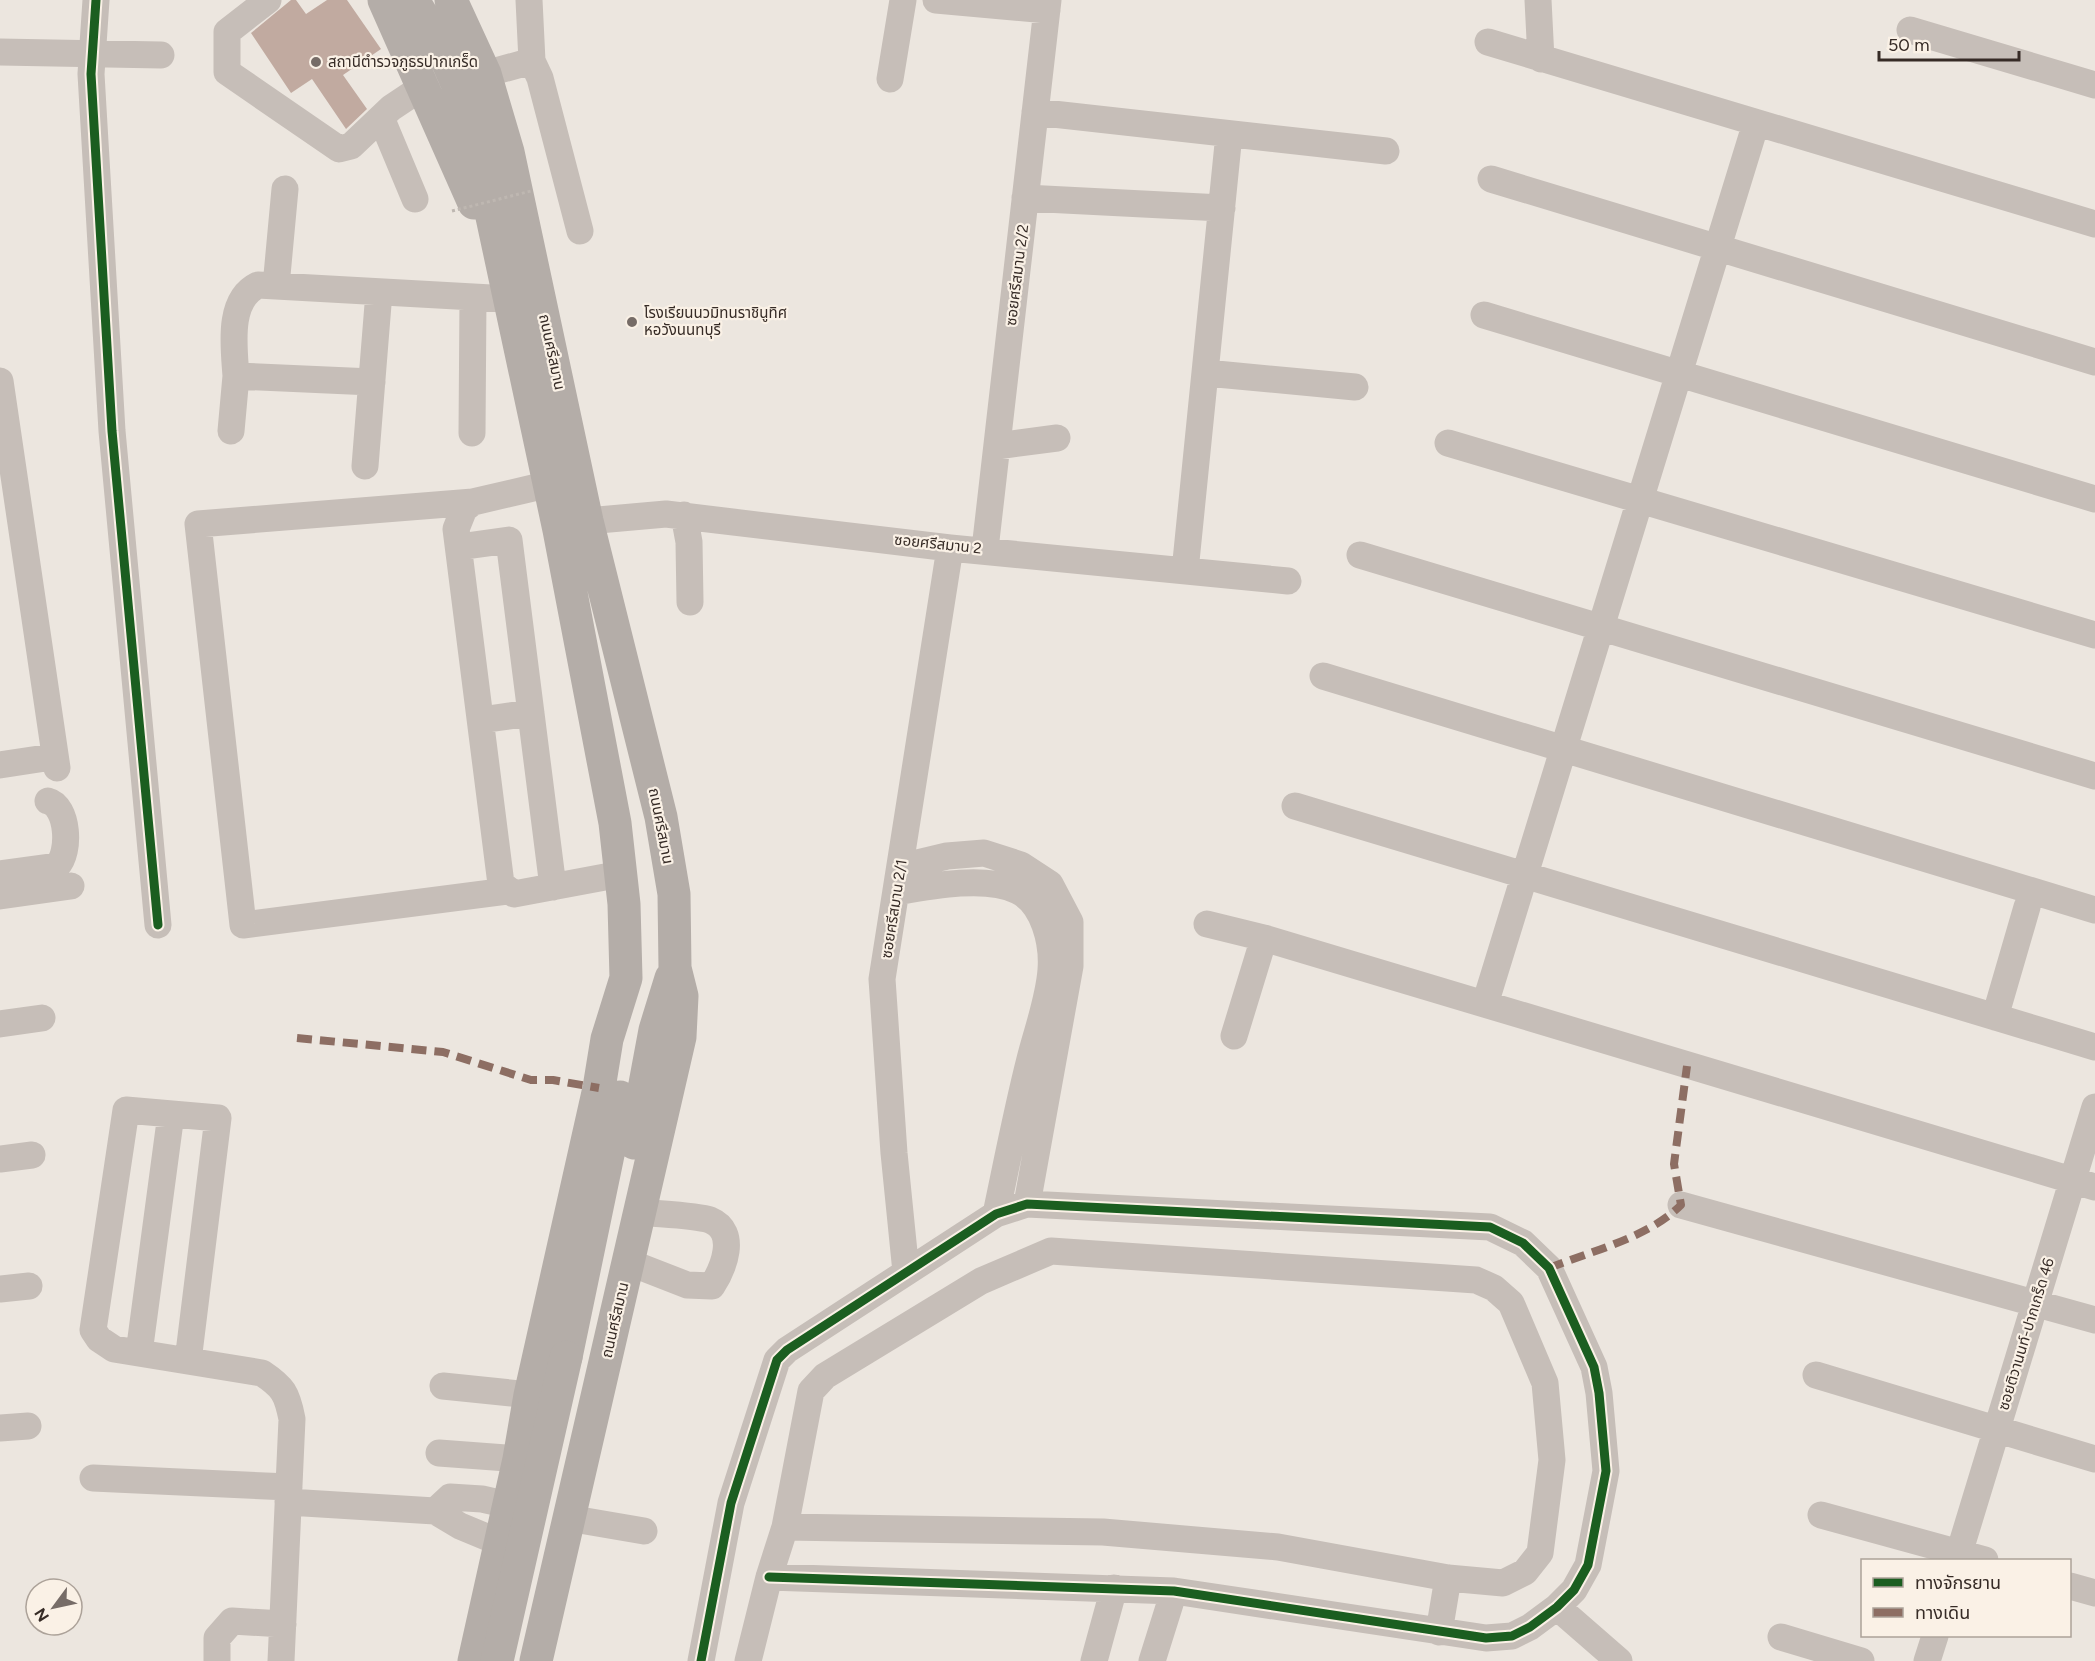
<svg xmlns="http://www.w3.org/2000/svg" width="2095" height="1661" font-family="Figtree,'Noto Sans Thai',sans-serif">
  <rect width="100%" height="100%" fill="#ece6df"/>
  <path fill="#c1aaa0" d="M291,0h5l10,14 21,-14h20l34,49 -38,26 24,34 -21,20 -34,-50 -21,14 -40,-60z"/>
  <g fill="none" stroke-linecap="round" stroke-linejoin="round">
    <path stroke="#c6beb8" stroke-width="27" d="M96,0l-5,74 21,357 46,494
      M268,0l-41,32v40l112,77 12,-3 40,-38 33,-22
      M936,0l111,10
      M1538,0l3,59
      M1910,30l185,55
      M1488,42l607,182
      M0,52l161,3
      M532,61l8,17 40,153
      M485,74l47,-13 -3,-61
      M890,79l13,-79
      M1035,112l351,39
      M382,120l33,79
      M1491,179l604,183
      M1025,198l197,10
      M276,286l9,-97
      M1484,315l611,184
      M1206,373l149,14
      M0,381l57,387
      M372,382l-136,-6c-2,-29 -9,-76 22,-91l252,14
      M231,431l5,-55
      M472,433l1,-136
      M1448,443l647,192
      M997,446l60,-8
      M365,466l14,-174
      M550,484l-77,18 -9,7 -8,20 45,355 13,10 107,-20
      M473,502l-275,22 45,401 264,-34
      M684,515l5,27 1,60
      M587,521l79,-7 284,34 338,33
      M459,547l50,-7 44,347
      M985,549l63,-549
      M1360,555l735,221
      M1185,571l44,-437
      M1323,676l772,234
      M481,720l50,-7
      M0,765l52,-8
      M1295,806l800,241
      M901,867l46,-11 37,-3 37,12 29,19 20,38v44l-43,238
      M0,874l57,-8c14,-14 11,-60 -9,-65
      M897,892c33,-6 90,-17 121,-1 26,13 35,52 33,79 -2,29 -14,61 -21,89 -13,51 -23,103 -34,155
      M0,896l71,-10
      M1207,924l57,14 831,249
      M1485,1004l271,-881
      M1995,1017l32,-110
      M0,1024l42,-6
      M1234,1036l30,-98
      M0,1159l32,-4
      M1681,1205l414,115
      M628,1262l59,23 25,1c11,-17 27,-54 -2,-66 -14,-5 -53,-6 -70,-8
      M906,1272l-12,-119 -12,-174 68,-431
      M0,1289l29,-3
      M139,1353l32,-239
      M188,1361l30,-243 -92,-8 -33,220 6,9 15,10 148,24c21,14 25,20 30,46l-11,242
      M1816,1375l279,84
      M443,1386l87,9
      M0,1428l28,-2
      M439,1453l80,6
      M93,1478l196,9
      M288,1502l147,9
      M1821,1515l164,45
      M568,1518l76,13
      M501,1543l-41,-17 -25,-15 15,-14 32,2 27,6
      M1957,1560l138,-453
      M2070,1586l25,7
      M1557,1607l62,54
      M1439,1632l9,-54
      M1781,1637l80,24
      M217,1661v-23l15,-17 51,3
      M701,1661l30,-158 46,-143 10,-10 209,-136 31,-10 463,23 33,16 26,25 45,99 5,26 7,78 -18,94 -14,25 -17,17 -27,20 -18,9 -26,2 -312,-47 -405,-14
      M748,1661l21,-84 16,-50 26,-136 14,-15 156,-95 70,-30 425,29 18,8 17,15 34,80 7,77 -12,93 -15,19 -22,11 -55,-5 -170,-31 -175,-15 -318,-5
      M1094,1661l20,-73
      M1152,1661l22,-70
      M1927,1661l8,-25"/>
    <path stroke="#b4ada8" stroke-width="33" d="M384,0l90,203
      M413,0l29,49 15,34 23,78 79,369 56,293 9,81 2,74 -19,61 -8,49 -69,307 -11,64 -45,202
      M451,0l34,74 23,78 79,369 74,296 13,77 1,74 7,28 -2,41 -144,624
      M634,1143l21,-113 16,-52
      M566,1357l54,-260"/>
    <path stroke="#beb7b1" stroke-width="3" stroke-dasharray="3 3" stroke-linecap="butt" d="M452,211l79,-20"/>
    <path stroke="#b4ada8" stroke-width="33" d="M497,1661l69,-304"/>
    <path stroke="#8d6e63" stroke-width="8" stroke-dasharray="15 8" stroke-linecap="butt" d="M297,1038l146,14 88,28h22l46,8
      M1549,1268c42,-17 99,-30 132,-63l-7,-41 13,-98"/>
    <defs>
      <path id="cycleway" d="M96,0l-5,74 21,357 46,494
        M701,1661l30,-158 46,-143 10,-10 209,-136 31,-10 463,23 33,16 26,25 45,99 5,26 7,78 -18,94 -14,25 -17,17 -27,20 -18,9 -26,2 -312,-47 -405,-14"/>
    </defs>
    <use href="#cycleway" stroke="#faf1e6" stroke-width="13"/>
    <use href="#cycleway" stroke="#1b5e20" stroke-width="9"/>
  </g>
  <g fill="#766c67" stroke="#faf1e6" stroke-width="2">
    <circle cx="316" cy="62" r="6"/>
    <circle cx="632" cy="322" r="6"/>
  </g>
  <g text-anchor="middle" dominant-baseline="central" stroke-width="4.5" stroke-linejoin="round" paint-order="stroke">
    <g font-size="15" fill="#362b26" stroke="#faf1e6" text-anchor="start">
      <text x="328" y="62">สถานีตำรวจภูธรปากเกร็ด</text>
      <text x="644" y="313">โรงเรียนนวมิทนราชินูทิศ<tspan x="644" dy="17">หอวังนนทบุรี</tspan></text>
    </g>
    <g font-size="15" fill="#362b26" stroke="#faf1e6">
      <text transform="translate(1017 275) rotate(-83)">ซอยศรีสมาน 2/2</text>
      <text transform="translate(552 352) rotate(78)">ถนนศรีสมาน</text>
      <text transform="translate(938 544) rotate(6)">ซอยศรีสมาน 2</text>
      <text transform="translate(661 826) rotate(79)">ถนนศรีสมาน</text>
      <text transform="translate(894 909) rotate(-81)">ซอยศรีสมาน 2/1</text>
      <text transform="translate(615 1320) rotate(-77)">ถนนศรีสมาน</text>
      <text transform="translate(2026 1334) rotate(-73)">ซอยติวานนท์-ปากเกร็ด 46</text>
    </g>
  </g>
  <rect x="1861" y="1559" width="210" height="78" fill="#faf1e6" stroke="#aca299" stroke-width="1.5"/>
  <rect x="1873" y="1578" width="30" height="9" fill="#1b5e20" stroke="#aca299" stroke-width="1.5"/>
  <text x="1915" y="1589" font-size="18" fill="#362b26">ทางจักรยาน</text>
  <rect x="1873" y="1608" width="30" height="9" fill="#8d6e63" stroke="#aca299" stroke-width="1.5"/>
  <text x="1915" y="1619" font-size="18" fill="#362b26">ทางเดิน</text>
  <g transform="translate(54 1607) rotate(237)"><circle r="28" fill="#faf1e6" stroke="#aca299" stroke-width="1.5"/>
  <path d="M0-4.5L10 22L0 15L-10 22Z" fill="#766c67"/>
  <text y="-9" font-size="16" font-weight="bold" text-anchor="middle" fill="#362b26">N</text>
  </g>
  <path d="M1879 51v9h140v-9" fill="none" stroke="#362b26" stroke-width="3"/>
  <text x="1888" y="51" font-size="18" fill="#362b26" stroke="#faf1e6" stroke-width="4.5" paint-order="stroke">50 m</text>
</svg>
